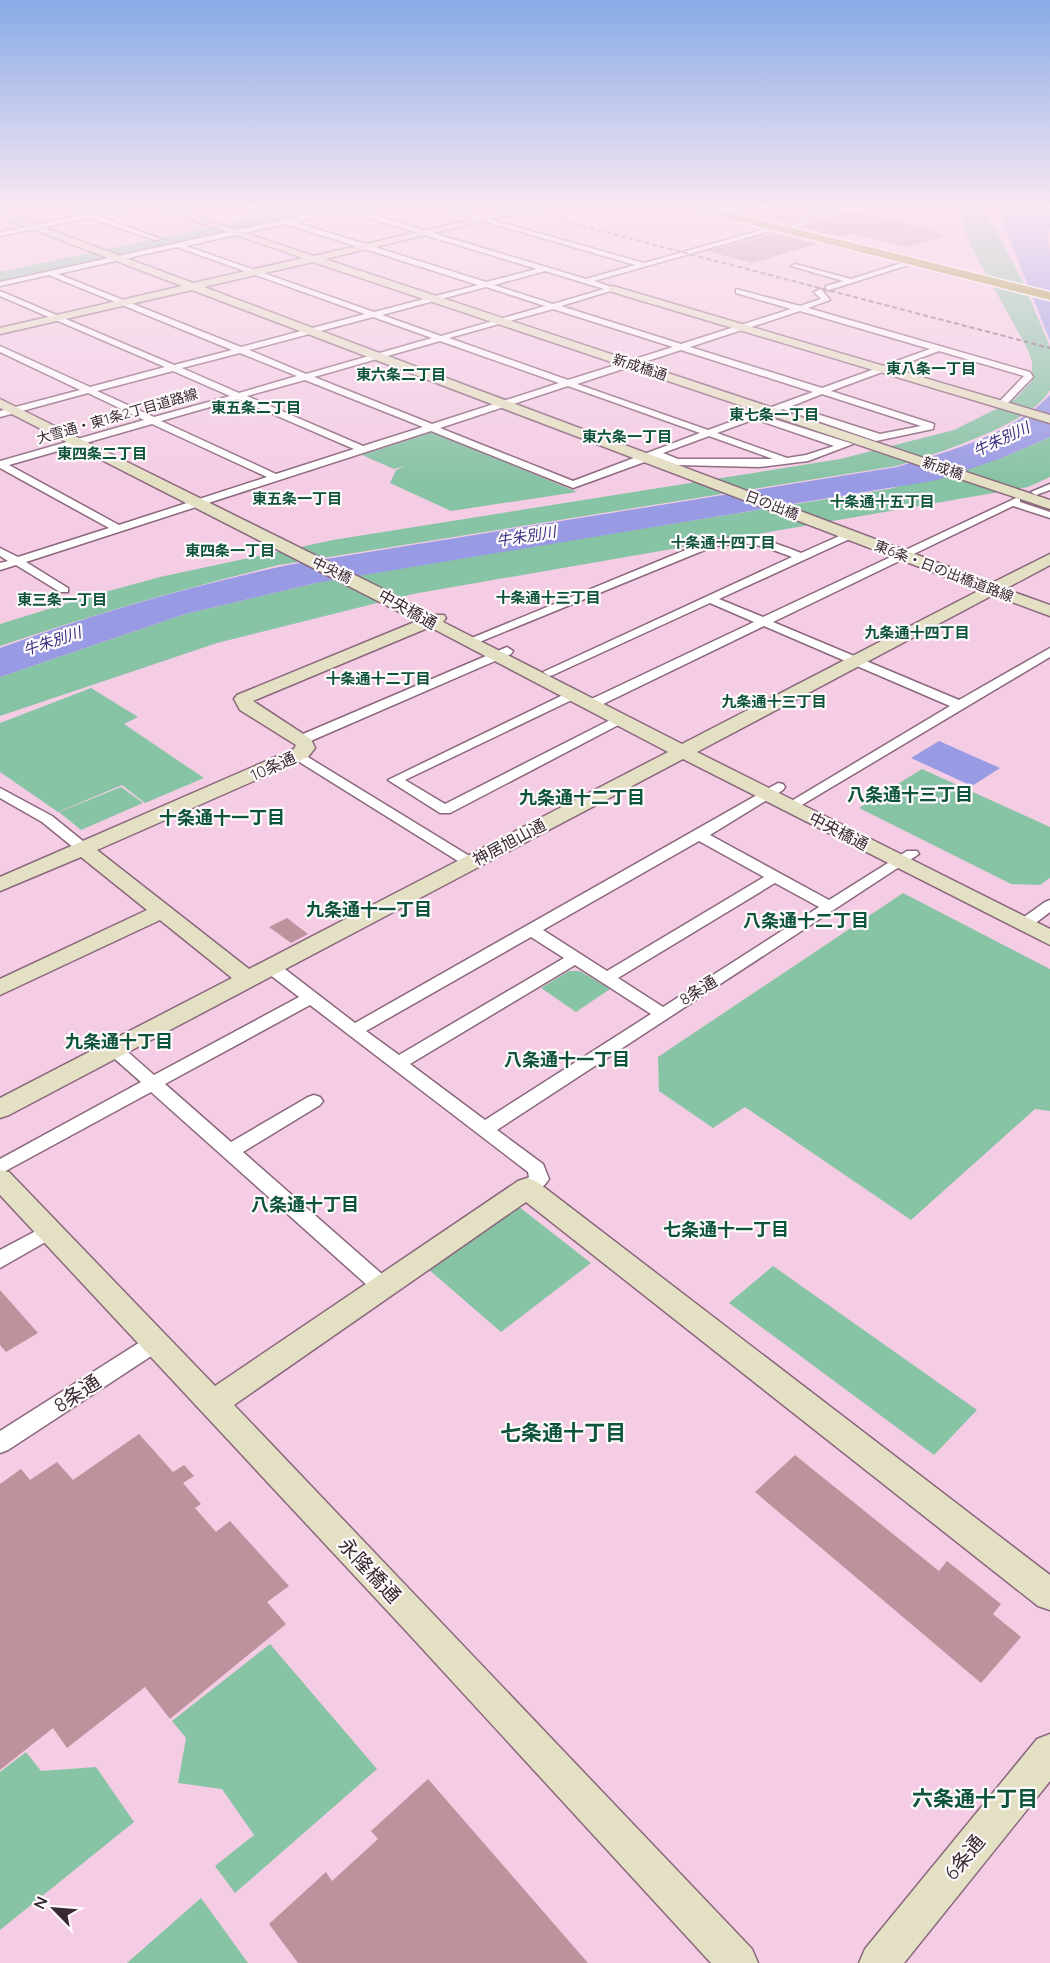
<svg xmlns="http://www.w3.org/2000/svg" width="1050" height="1963" font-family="Quicksand,'Noto Sans JP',sans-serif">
  <rect width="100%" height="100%" fill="#f4cde4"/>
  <path fill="#87c3a5" d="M310,206h97l-48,7 -15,-4 -344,75v-12z
    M961,206h18l21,32 23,44 27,65v43c-18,34 -118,65 -154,76l-617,99c-94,23 -187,50 -279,81v-22l87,-27 73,-20 173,-37 507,-81 114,-29 60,-30 18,-19v-20l-5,-13 -54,-98 -8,-18z
    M433,432l144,60 -126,19 -61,-28 6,-13 9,-4 -11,3 -32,-14z
    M1050,437v40l-22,10 -615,107 -196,49 -217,73v-39l185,-63 131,-31 63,-12 510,-82 110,-30z
    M91,688l47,29 -14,7 80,54 -59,25 -23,-18 -64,27 -58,-40v-49z
    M922,769l128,58v51l-10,7 -29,-1 -152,-76z
    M121,787l22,16 -62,27 -22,-18z
    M903,893l147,76v142l-15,-2 -124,111 -166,-113 -32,21 -54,-37 -1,-34z
    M569,971h11l30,18 -34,23 -35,-24z
    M518,1206l73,57 -90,69 -74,-64z
    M773,1266l204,144 -43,45 -205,-152z
    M270,1644l107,125 -142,124 -20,-27 39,-31 -32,-46 -44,-6 8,-45 -14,-17z
    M26,1752l15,19 55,-4 38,55 -134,108v-158z
    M201,1898l47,65h-121z"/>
  <path fill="#989ae3" d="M1002,206h48v21l-3,8 3,16v90l-45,-113 -4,-17z
    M1050,395v42l-51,22 -62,21 -621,103 -131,31 -185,63v-29c93,-34 191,-62 288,-83l609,-98c50,-15 116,-33 153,-72z
    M939,741l61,27 -28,18 -61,-28z"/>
  <path fill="#bd929d" d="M750,206h82l-47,15 -30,-7 3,-1 -9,-2z
    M850,210l92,22 -6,1 8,3 -37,11 -54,-13 -13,3 -43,-10z
    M774,233l44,11 -67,19 -43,-12z
    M287,918l21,16 -17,9 -22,-16z
    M0,1290l38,43 -32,19 -6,-7z
    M139,1434l34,38 11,-7 10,11 -11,7 18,21 -6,4 21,24 14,-11 59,65 -22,16 19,22 -116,95 -25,-32 -78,61 -14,-20 -53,42v-286l21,-15 9,11 27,-18 16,18z
    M795,1455l144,116 8,-10 54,43 -8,10 28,23 -40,46 -226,-191z
    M428,1779l160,184h-290l-29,-39 57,-52 6,9 46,-42 -7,-8z"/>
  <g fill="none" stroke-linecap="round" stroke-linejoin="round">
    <defs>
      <path id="street" d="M60,206c11,0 22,8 33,7 17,-1 32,-7 49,-7l-44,10 63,23 -6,1 -65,-22 -90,18v-4l83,-17z
        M235,206h10l26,9 -3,2z
        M333,206h10l243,73 49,-14 -203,-59h11l201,57 132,-37 2,3 -184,52 23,8 -56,17 120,38 110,-35 -55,-16v-4l64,17 21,-7 -7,-7 7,-3 9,11 -22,8 222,64 3,5 -29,30h-6v-4l26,-27 -85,-25 -108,40 103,33 -1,5 -57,12 -93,-32 -19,7 89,28 -45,17 -49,6 -82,-2 -23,-8 -4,3 -77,28 -142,-57 -405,131 42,26v4h-8l-44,-27 -16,5v-7l8,-2 -8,-5v-8l18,9 91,-29 -109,-60v-7l144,-41 -56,-27 -88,24v-6l80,-21 -80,-38v-6l90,41 75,-20 -165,-71v-5l174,74 58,-15 -183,-75 -49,11v-4l337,-74zM344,211h1l192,58 -51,13 -191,-60zM286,224l192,61 -104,27 -188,-66zM177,247l188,67 -124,33 -183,-73zM545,271l59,18 -51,15 -59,-19zM486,287l59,19 -104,30 -59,-21zM553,309l120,38 -105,33 -119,-42zM800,311l130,38 -108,39 -132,-41zM373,317l59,21 -126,36 -57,-24zM440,341l119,42 -127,41 -118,-47zM681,350l132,42 -105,38 -131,-46zM240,353l57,23 -58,17 -57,-25zM173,371l57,25 -76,21 -57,-26zM305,380l118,47 -60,19 -116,-50zM568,386l132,47 -127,48 -133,-53zM822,394l99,32 -41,8 -88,-28zM238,399l116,50 -78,25 -115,-53zM755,419l79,27 -28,9 -19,3 -70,-25zM152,424l115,53 -148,48 -110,-60zM709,436l64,23h-95l-15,-6z
        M911,260l7,2 -89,28h-3v-4l17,-5 -52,-15 4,-2 56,15z
        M1050,484v6l-14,5 -5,-3z
        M1016,498l4,1v3l30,10v6l-37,-12 -240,116 186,78 91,-52v9l-255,152 -5,1 -7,-4 167,-100 -186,-80 -169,82h-10l-1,-3 1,-3 169,-80 -44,-19 -157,72 -4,1 -6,-4 249,-115c-34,-13 -43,-17 -80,-10l-240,98 -4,1 -6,-4 243,-100c43,-10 57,-4 96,11l45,-20h8v4l-135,62 44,18z
        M507,647l6,4 -2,3 -205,89h-10l-2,-3 2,-3z
        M571,691l6,4 -1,3 -171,82 40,24 171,-87h10l2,3 -178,93h-10l-52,-33z
        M298,751l178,109 2,3 -2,3h-10l-173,-108 -2,-3z
        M778,783l5,1 2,3 -2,3 -73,45 119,65 78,-49h10l2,3 -422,276 46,34 6,15c-6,10 -17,17 -29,14l-3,-5 12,-11 -1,-5 -218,-167 -145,79 66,58 77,-45 6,-2 6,2 3,4 -3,4 -77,47 148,130 3,6 -3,6 -7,2 -7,-2 -226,-202 -151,82v-15l141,-77 -33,-29 -3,-4 3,-4h12l34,30 145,-78 -34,-26 -2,-4 2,-4h12l78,60zM699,841l65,36 -157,94 -64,-41zM775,883l44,24 -156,100 -45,-29zM531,937l33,21 -165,97 -33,-24zM575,965l76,49 -166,106 -75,-56z
        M0,788l52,28 37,30 2,3 -2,3h-10l-37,-30 -42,-24z
        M1050,900v12l-21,16h-12l-2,-3 2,-3 28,-20z
        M49,1224l7,2 3,5 -3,5 -56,32v-18z
        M155,1334l7,3 4,6 -4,6 -154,101 -8,3v-22l148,-94z"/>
      <path id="secondary" d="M151,206h13l150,50 216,-50h16l-221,53 725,241v9l-737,-247 -109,25 788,296 58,-29v11l-45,24 45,16v11l-57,-21 -296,157 353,177v16l-367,-186 -674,356 -9,3v-20l232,-120 -72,-58 -160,75v-16l147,-69 -66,-53 -81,34v-14l294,-128 2,-4 -56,-35 -6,-11 3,-4 180,-74 -417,-213v-9l379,188 52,28h13l2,3 -3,4 239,122 298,-154 -788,-300 -192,44v-6l182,-42 -182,-69v-6l193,72 110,-25zM430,627l238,125 -419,217 -152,-119 211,-93 7,-9 -4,-9 -58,-38z
        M613,286l437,129v8l-441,-132v-4z
        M0,1170l9,2 206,214 303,-205 9,-3 9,3 514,394v35l-12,-4 -512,-404 -292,203 518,544 6,14h-47l-304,-331 -407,-437z
        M1050,1734v47l-146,182h-45l6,-14 172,-210z"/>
      <path id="primary" d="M840,206h16l-76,24h-8l-1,-2z"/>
      <path id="highway" d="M684,206h20l346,86v8l-364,-92z"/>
    </defs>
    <use href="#street" stroke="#8a677c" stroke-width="3"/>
    <use href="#secondary" stroke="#8a677c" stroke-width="3"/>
    <use href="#primary" stroke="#fff" stroke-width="2"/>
    <use href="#highway" stroke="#fff" stroke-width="3"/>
    <use href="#street" fill="#fff" fill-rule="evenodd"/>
    <use href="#secondary" fill="#e4e0c3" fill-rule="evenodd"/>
    <use href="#primary" fill="#c8c188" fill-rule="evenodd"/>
    <use href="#highway" fill="#a49838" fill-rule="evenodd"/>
    <path stroke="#7e6674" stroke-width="2" stroke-dasharray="5 3" stroke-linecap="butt" d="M505,206l545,142"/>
  </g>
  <linearGradient id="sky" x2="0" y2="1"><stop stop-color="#88aae6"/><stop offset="0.43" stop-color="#fae8f3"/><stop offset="1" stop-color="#fae8f3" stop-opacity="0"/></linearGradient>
  <rect width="1050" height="481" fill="url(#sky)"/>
  <g text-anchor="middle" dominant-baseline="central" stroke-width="4.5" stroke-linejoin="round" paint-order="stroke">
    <g font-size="14" fill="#382932" stroke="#fefafc">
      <text transform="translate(640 367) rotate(18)">新成橋通</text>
      <text transform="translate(117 416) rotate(-16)">大雪通・東1条2丁目道路線</text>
      <text transform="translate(943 468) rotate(19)">新成橋</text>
      <text transform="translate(772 505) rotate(21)">日の出橋</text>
      <text transform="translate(332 570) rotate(26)">中央橋</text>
      <text transform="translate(944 571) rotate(21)">東6条・日の出橋道路線</text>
    </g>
    <g font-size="15" font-weight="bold" fill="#0e543a" stroke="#fefafc">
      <text x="931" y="368">東八条一丁目</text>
      <text x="401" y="374">東六条二丁目</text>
      <text x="256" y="407">東五条二丁目</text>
      <text x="774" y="414">東七条一丁目</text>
      <text x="627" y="436">東六条一丁目</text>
      <text x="102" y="453">東四条二丁目</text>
      <text x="297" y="498">東五条一丁目</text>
      <text x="882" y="501">十条通十五丁目</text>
      <text x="723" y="542">十条通十四丁目</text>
      <text x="230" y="550">東四条一丁目</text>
      <text x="548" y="597">十条通十三丁目</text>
      <text x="62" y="599">東三条一丁目</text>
      <text x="917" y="632">九条通十四丁目</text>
      <text x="378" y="678">十条通十二丁目</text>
      <text x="774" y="701">九条通十三丁目</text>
    </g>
    <g font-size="15" font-style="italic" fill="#362c7f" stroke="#fefafc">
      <text transform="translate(1001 439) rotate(-25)">牛朱別川</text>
      <text transform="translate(526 536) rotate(-9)">牛朱別川</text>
      <text transform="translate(52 641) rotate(-18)">牛朱別川</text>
    </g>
    <g font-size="16" fill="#382932" stroke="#fefafc">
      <text transform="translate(408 609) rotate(29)">中央橋通</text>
      <text transform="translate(273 766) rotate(-24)">10条通</text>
      <text transform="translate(839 831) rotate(27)">中央橋通</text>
      <text transform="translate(509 842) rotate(-28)">神居旭山通</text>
      <text transform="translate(698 990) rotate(-32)">8条通</text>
    </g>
    <g font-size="18" font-weight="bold" fill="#0e543a" stroke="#fefafc">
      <text x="910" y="794">八条通十三丁目</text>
      <text x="582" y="797">九条通十二丁目</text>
      <text x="222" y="817">十条通十一丁目</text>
      <text x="369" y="909">九条通十一丁目</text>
      <text x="806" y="920">八条通十二丁目</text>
      <text x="119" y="1041">九条通十丁目</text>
      <text x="567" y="1059">八条通十一丁目</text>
      <text x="305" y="1204">八条通十丁目</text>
      <text x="726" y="1229">七条通十一丁目</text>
    </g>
    <g font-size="20" fill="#382932" stroke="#fefafc">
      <text transform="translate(77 1393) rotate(-33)">8条通</text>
      <text transform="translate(370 1570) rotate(47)">永隆橋通</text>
      <text transform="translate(964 1857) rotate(-51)">6条通</text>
    </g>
    <g font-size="21" font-weight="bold" fill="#0e543a" stroke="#fefafc">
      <text x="563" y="1432">七条通十丁目</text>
      <text x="975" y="1798">六条通十丁目</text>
    </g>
  </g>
  <g transform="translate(54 1909) rotate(295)" stroke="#fefafc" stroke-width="4.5" paint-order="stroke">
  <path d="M0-4.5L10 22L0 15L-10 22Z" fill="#382932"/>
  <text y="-9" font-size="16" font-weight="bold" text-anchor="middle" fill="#382932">N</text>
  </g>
</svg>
